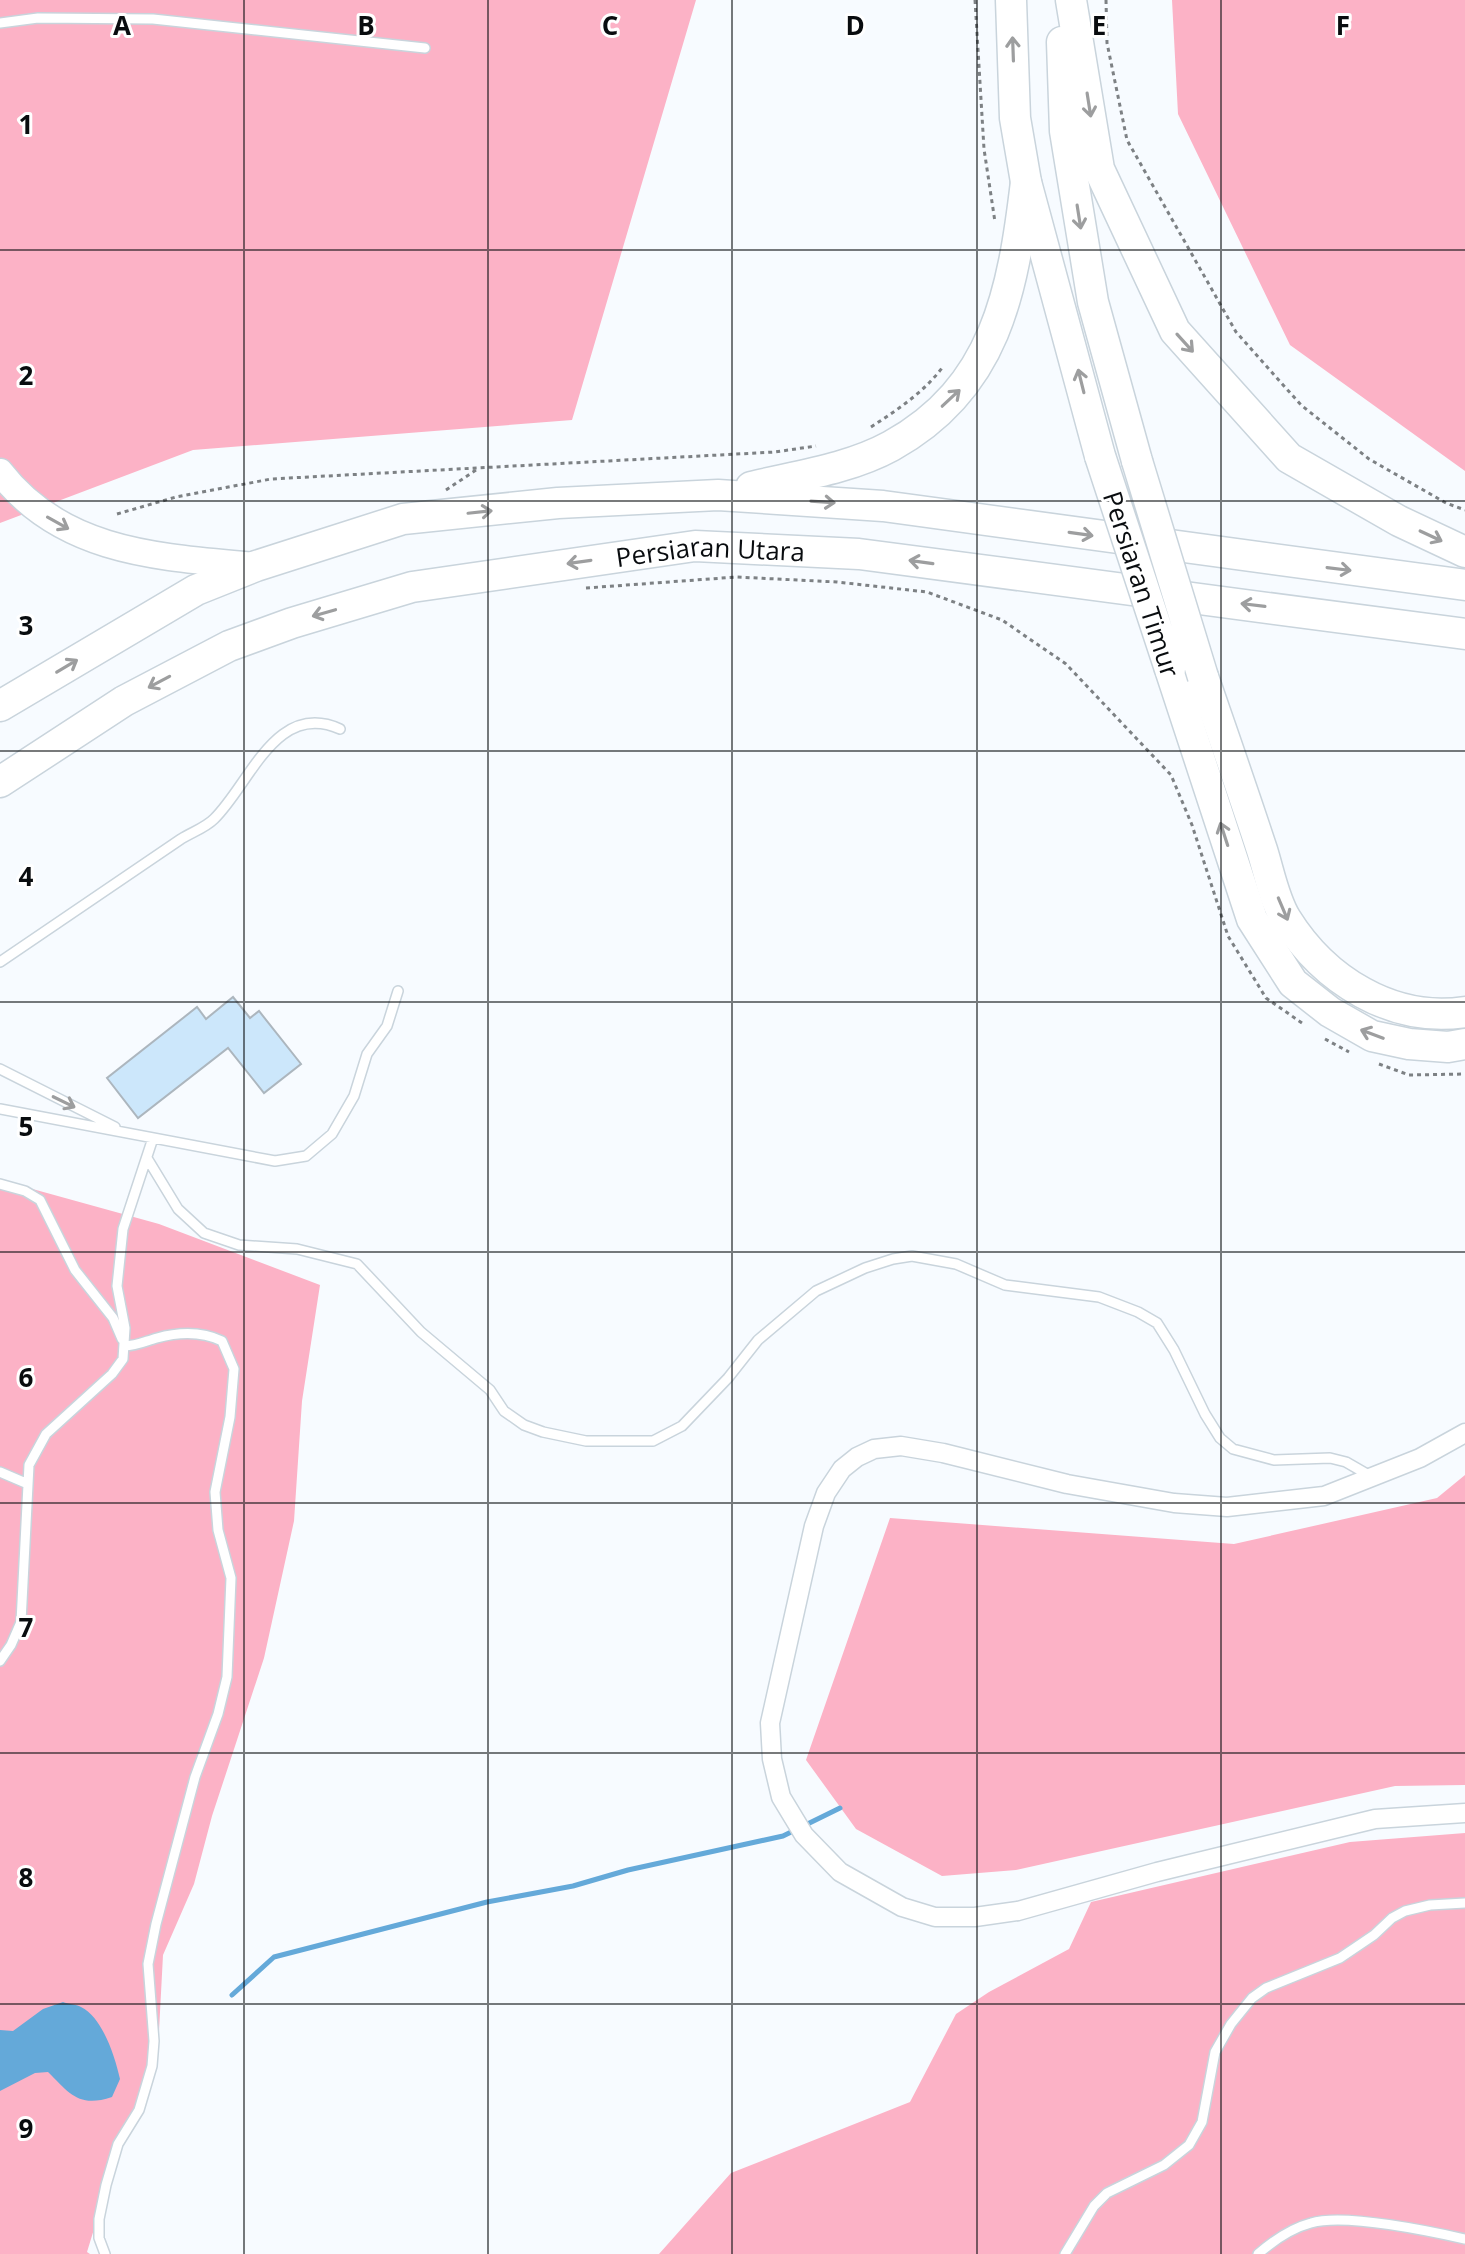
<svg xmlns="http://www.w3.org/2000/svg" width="1465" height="2254" font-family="'Open Sans',sans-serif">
  <rect width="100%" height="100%" fill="#f7fbff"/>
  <path fill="#fcb2c6" d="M0,0h696l-124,420 -379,30 -193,73z
    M1172,0h293v471l-175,-126 -112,-231z
    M0,1180l159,44 161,61 -18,116 -8,120 -30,137 -52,158 -18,68 -31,71 -4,76 -16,83 -26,40 -30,98 3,2h-90z
    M1465,1475v310l-70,1 -379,84 -74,6 -86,-47 -50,-69 84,-242 344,26 203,-46z
    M1465,1833v421h-806l72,-81 179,-71 46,-88 33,-22 80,-43 22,-47 259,-60z"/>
  <path fill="#64a9d9" d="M63,2002c5,2 13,2 18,5 22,11 34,50 39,72l-8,18c-33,11 -42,-3 -64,-25l-13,1 -35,18v-61l13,1 30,-22z"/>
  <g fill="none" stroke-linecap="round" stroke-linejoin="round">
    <path stroke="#64a9d9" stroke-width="5" d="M232,1995l42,-38 213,-55 86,-16 55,-16 155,-34 57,-28"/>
  </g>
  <path fill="#cce7fb" stroke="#acb6be" stroke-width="2" d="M233,997l17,21 9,-7 42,53 -37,29 -36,-45 -90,70 -31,-40 90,-71 9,12z"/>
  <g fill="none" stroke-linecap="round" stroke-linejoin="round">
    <defs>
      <path id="lane" d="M0,23l38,-5 115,1 272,29
        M0,962l181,-123c11,-7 24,-11 33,-20 36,-35 62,-119 126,-90
        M0,1069l115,58
        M0,1109l275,52 31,-5 26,-22 22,-38 13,-42 20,-28 11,-35
        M147,1158l31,51 26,24 35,12 58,4 60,15 64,68 69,58 14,21 20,14 19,7 43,9h67l29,-15 46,-48 30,-38 58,-49 49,-23 28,-9 19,-3 44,8 49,21 94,12 39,15 19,11 17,27 31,64 15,24 13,11 41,11 56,-2 16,4 26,15
        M0,1184l25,7 15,9 35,70 38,48 9,21
        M0,1472l28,12
        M0,1661l11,-16 10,-23 8,-157 17,-31 66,-60 11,-15 2,-31 -8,-42 6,-57 30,-91
        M105,2254l-6,-16v-19l7,-34 12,-41 21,-34 13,-44 2,-25 -6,-77 8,-40 39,-147 23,-63 9,-37 4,-99 -13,-48 -3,-38 15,-75 4,-48 -12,-28c-21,-10 -43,-9 -65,-3 -11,3 -21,8 -32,8
        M1065,2254l29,-48 13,-13 57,-28 25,-20 13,-23 13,-70 16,-28 21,-26 14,-10 74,-30 34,-23 18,-17 13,-7 25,-6 35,-2
        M1258,2254c15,-13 34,-26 53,-31 34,-10 118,8 154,16"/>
      <path id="street" d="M1465,1433l-45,25 -96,38 -97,11 -53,-4 -107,-19 -124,-31 -42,-7 -27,3 -17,8 -15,12 -16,24 -12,33 -44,197 2,36 9,38 23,38 36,37 62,35 33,10h40l43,-6 139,-39 218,-53 90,-6"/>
      <path id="secondary" d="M0,472c63,82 162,85 256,94"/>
      <g id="primary">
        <path d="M1011,0l4,118 11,64 74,274"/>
        <path d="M1071,0l28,169 76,162 114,127 110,63 66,31"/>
        <path d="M1062,42l3,89 28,171 44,159"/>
        <path d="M751,487c46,-11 98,-18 140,-41 105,-58 122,-155 135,-264"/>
        <path d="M1170,669l82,250 41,64 37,29 42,24 37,8 39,3 17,-3"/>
        <path d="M1203,677c20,58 40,115 59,173 7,22 12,50 24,69 38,61 106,104 179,93"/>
        <path d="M0,706l196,-116 60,-24 147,-47 155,-16 160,-8 165,11 582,79"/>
        <path id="s1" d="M0,782l124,-81 105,-55 63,-23 120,-36 283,-41 164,8 606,80"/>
      </g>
    </defs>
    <use href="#lane" stroke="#c9d4dc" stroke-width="12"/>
    <use href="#street" stroke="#c9d4dc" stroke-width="21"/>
    <use href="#secondary" stroke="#c9d4dc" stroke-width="29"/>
    <use href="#primary" stroke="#c9d4dc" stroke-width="33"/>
    <path stroke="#7d8184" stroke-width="3" stroke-dasharray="4 4" stroke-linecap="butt" d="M975,0l9,149 11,73
      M1106,0l1,43 20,97 109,192 65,73 68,54 77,44 19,7
      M871,427c26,-17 52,-34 71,-59
      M446,490l33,-22
      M117,514l59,-17 95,-18 504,-27 41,-6
      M586,588l151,-11 100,5 90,10 75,28 64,44 105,111 21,50 36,111 38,62 36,25
      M1325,1039l24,13
      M1379,1064l30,11 56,-1"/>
    <use href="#lane" stroke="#fff" stroke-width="9"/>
    <use href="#street" stroke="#fff" stroke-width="18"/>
    <use href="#secondary" stroke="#fff" stroke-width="26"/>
    <use href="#primary" stroke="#fff" stroke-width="30"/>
    <defs>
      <path id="primary-bridge" d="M1100,456l70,213
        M1137,461l66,216"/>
    </defs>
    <use href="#primary-bridge" stroke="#c9d4dc" stroke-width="33" stroke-linecap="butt"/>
    <use href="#primary-bridge" stroke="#fff" stroke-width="30"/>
  </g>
  <defs><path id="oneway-shaft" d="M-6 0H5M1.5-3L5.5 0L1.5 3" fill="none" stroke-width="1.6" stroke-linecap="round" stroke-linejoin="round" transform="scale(2)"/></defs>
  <g stroke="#9d9e9f">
    <use href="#oneway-shaft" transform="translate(1013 49) rotate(-92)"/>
    <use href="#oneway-shaft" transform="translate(1089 105) rotate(81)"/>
    <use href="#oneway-shaft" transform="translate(1079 217) rotate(81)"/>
    <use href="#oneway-shaft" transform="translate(1185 343) rotate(48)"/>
    <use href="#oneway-shaft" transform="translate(1081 381) rotate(-104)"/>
    <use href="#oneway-shaft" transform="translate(951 398) rotate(-43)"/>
    <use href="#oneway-shaft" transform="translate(823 502) rotate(4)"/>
    <use href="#oneway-shaft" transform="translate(480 512) rotate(-6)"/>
    <use href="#oneway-shaft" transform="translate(58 523) rotate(29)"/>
    <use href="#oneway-shaft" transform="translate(1081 534) rotate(8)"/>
    <use href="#oneway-shaft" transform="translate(1431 536) rotate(25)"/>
    <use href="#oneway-shaft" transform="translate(579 562) rotate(172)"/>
    <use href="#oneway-shaft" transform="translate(921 562) rotate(-172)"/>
    <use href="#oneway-shaft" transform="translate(1339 569) rotate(7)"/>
    <use href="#oneway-shaft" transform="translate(1253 605) rotate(-173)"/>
    <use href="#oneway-shaft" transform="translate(324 613) rotate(164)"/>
    <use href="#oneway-shaft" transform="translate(67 666) rotate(-31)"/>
    <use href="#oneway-shaft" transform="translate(159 682) rotate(152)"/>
    <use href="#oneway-shaft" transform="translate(1224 834) rotate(-108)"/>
    <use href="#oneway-shaft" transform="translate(1283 909) rotate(67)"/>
    <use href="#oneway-shaft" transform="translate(1372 1034) rotate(-159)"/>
    <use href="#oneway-shaft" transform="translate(64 1102) rotate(26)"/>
  </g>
  <path fill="none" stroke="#090c0f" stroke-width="2" stroke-opacity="0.55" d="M244,0v2254M488,0v2254M732,0v2254M977,0v2254M1221,0v2254M0,250h1465M0,501h1465M0,751h1465M0,1002h1465M0,1252h1465M0,1503h1465M0,1753h1465M0,2004h1465"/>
  <g text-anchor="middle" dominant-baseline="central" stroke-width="6" stroke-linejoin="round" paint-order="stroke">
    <g font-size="26" fill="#090c0f" stroke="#fff">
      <text stroke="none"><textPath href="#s1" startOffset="760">Persiaran Utara</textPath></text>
      <text transform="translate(1142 584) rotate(72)">Persiaran Timur</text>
    </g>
  </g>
  <g font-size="26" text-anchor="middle" font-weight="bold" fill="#090c0f" stroke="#fff" stroke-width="6" stroke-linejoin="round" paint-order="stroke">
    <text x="122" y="35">A</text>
    <text x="366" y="35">B</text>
    <text x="610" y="35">C</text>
    <text x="855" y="35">D</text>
    <text x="1099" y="35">E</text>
    <text x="1343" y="35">F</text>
    <text x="26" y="134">1</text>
    <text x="26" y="385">2</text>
    <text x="26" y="635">3</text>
    <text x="26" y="886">4</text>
    <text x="26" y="1136">5</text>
    <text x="26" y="1387">6</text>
    <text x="26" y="1637">7</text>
    <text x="26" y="1887">8</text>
    <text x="26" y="2138">9</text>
  </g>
</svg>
